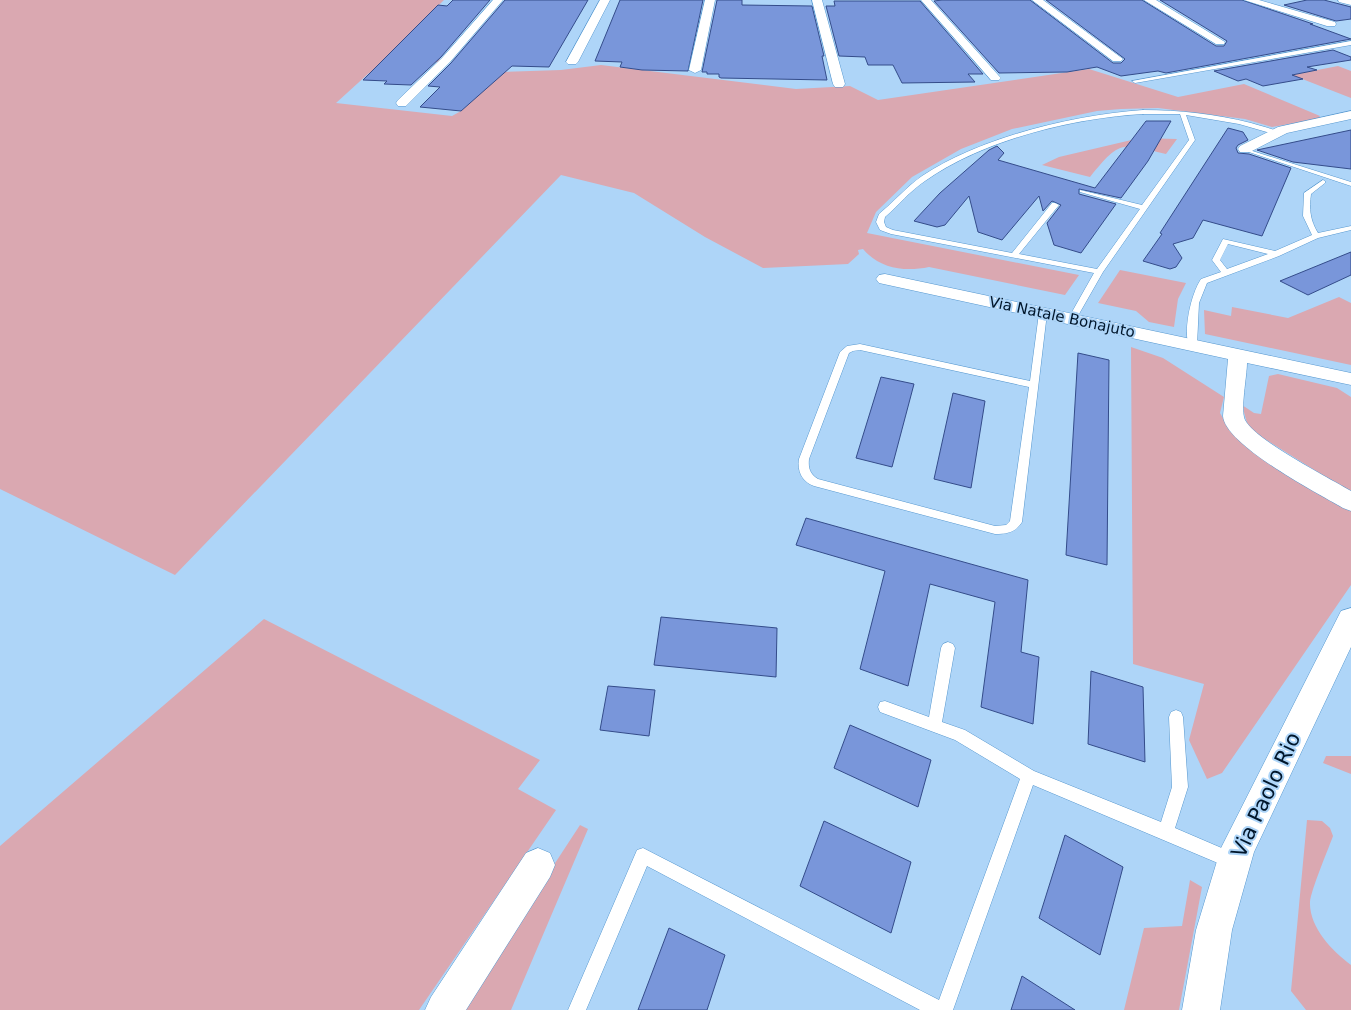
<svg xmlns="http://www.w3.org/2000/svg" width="1351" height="1010" font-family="'DejaVu Sans',sans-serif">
  <rect width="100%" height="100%" fill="#aed5f8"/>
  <path fill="#daa8b1" d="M0,0h444l-71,70 67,-11 -2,3 -69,11 -33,30 116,13 9,-5 42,-39 58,-2 40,-5 195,24 54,-3 28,14 211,-31 89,28 66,-13 76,32 -2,3 -46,8 -27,-8 -87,-11 -37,1 -24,2 -85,18 -51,20 -49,28 -36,35 -9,21 212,42 -14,20 -136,-28c-24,5 -49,2 -66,-18l-5,1 1,4 -11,10 -85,4 -58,-31 -71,-44 -73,-18 -386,400 -175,-86z
    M1338,66l13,5v27l-59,-23z
    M1140,138l37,1 -11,15c-46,-10 -45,-15 -76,23l-48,-12 17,-8z
    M1120,270l66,13 -8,16 -4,28 -25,-5 -13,-11 -38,-8z
    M1339,297l12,6v62l-146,-31 -1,-24 27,6 1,-9 56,11z
    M1131,347l32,11 61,39 -4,16 11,19 120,76v77l-129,188 -15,6 -18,-39 15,-56 -71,-20z
    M1278,374l59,14 14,9v96l-99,-62 -5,-8 -5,-18 12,8 7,1 8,-38z
    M264,619l276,141 -22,29 38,21 -137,200h-419v-164z
    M1326,756h25v18l-28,-11z
    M1307,820l15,1 8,7 3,8c-5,14 -22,54 -23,66 -1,25 22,49 41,63v45h-45l-15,-19z
    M580,825l8,4 -77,181h-52z
    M1190,880l12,7 -23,123h-55l20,-82 38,-2z"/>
  <path fill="#7996da" stroke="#344c8a" d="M453,0h37l-49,57 -30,28 -27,-1 3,-3 -24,-1 75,-75 9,1z
    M505,0h83l-39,67 -37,-1 -51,45 -41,-4 20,-20 -12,-1 23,-23z
    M620,0h83l-15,71 -46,-1 -22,-3 2,-5 -27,-1z
    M717,0h25v5l70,1 12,50h-2l5,24 -106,-2 -2,-1v-3h-12v-2h-5z
    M942,0h88l83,63h8l4,-4 -79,-59h96l74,46h8l3,-5 -67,-41h82l71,24h-3l41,15 -185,34 -8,-2 -37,5 -24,-9 -30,5 -68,1 -65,-72z
    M1307,0h17l27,7v12l-15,2 -52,-16z
    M834,1h86l63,73h-15l7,8 -73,1 -9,-18h-25l-3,-8 -26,-1 -13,-50h9z
    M1333,50l18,7v3l-44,7 10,3 -25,5 11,4 -40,7 -17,-7 -8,2 -24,-10z
    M1146,121h25l-23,40 -27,37 -42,-9v5l37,10 -35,49 -27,-8 -7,-22 14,-18 -9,-4 -9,10 -4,-15 -37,44 -24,-8 -9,-36 -24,29 -8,2 -23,-6 26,-28 49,-43 8,-4 7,7 -6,7 97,28z
    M1228,128l15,4 5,8 -10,5 -2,3 2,5 11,1 42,14 -29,68 -59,-16 -10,18 -20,6 9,14 -6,9 -6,2 -27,-8 19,-27 -2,-1z
    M1351,130v39l-58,-7 -36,-12z
    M1351,252v23l-43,20 -28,-14z
    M1078,353l31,7 -2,205 -41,-10z
    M881,377l33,7 -22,83 -36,-9z
    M953,393l32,8 -14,87 -37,-9z
    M806,518l222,62 -7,72 18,5 -6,67 -52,-17 14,-105 -65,-18 -22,102 -48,-17 25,-98 -89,-26z
    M661,617l116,11 -1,49 -122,-12z
    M1091,671l52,16 2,75 -57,-18z
    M608,686l47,4 -6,46 -49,-6z
    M850,725l81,35 -13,47 -84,-39z
    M824,821l87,41 -20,71 -91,-47z
    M1065,835l58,32 -23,88 -61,-37z
    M669,928l56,27 -18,55h-69z
    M1022,976l53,34h-64z"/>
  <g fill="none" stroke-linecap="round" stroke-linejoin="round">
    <defs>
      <path id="service" d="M1351,41v4l-216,38 -3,-2z
        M1143,110c37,0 72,4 108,13 9,3 21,5 29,10l-3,2 -38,-11 -53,-9 9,25 -92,132 -28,49 -3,1 -4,-3 26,-46 -203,-39 -11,-4 -4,-8 3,-8c15,-12 27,-27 43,-38 59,-39 151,-61 221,-66zM1143,114h37l9,26 -47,65 -62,-15v2l60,17 -43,60 -78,-15 40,-49 -4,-2h-3l-40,50 -119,-23 -7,-3 -2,-5 1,-5c14,-12 25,-26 40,-36 58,-41 148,-63 218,-67z
        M1243,148l108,34v4l-108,-36z
        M1323,180l2,1v2l-14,11c-2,15 -1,26 7,39l33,-7v4l-33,8 -39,18 -72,27 -8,20 -2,42 -5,3 -3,-1c-6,-17 2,-53 12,-68l20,-7 -9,-12 11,-21 52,12 37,-16 -9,-19 1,-23zM1228,244l40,10 -41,15 -7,-9z
        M1043,310l4,3 -25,209c-6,10 -15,12 -27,12l-181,-48c-12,-4 -17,-15 -15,-27l41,-107 7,-6 13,-2 170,37 9,-68zM860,350l169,37 -19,134 -4,4 -11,1 -177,-47c-8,-5 -10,-11 -9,-20l40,-106 4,-2z
        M948,642l5,2 2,4 -13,74 23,8 69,41 127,51 11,-35 -3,-70 2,-5 5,-2 5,2 2,5 5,70 -13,41 63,27 2,6 -2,6 -6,2 -199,-84 -80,225h-33l-273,-144 -61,144h-18l69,-160 6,-2 296,152 81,-221 -65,-39 -75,-28 -2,-5 2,-5 5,-1 44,16 12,-69 2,-4z"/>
      <path id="minor" d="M493,0h10l-53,62 -44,44h-8l-2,-3 2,-3 44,-42z
        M600,0h10l-32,62 -2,2h-8l-2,-2z
        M705,0h10l-14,70 -6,3 -6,-3z
        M812,0h10l23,84 -2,3h-8l-2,-3z
        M921,0h10l68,76 2,2 -2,2h-8z
        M1032,0h11l80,59 -2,2h-8z
        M1144,0h12l69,42 -1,2h-8z
        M1244,0h15l76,22 1,2 -1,2h-8z
        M1351,111v8l-64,14 -37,19h-10l-2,-3 2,-3 38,-19z
        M885,274l466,99v12l-104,-22c0,13 -7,47 -2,57 10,20 84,58 106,71v20l-8,-3c-26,-15 -118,-63 -120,-92l5,-57 -349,-76 -3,-4 3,-4z
        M1351,608v39l-97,205 -22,78 -12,80h-38l14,-80 25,-82 120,-237z
        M538,848l12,5 5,12 -5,12 -84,133h-41l6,-13 95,-144z"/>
      <path id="tertiary" d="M1338,0h13v5l-12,-3z"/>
    </defs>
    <use href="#service" stroke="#5798cf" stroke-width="1"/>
    <use href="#minor" stroke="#5798cf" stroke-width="1"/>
    <use href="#tertiary" stroke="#5798cf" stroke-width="1"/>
    <use href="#service" fill="#fff" fill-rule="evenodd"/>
    <use href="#minor" fill="#fff" fill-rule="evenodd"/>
    <use href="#tertiary" fill="#fff" fill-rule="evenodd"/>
  </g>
  <g text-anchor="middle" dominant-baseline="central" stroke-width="4" stroke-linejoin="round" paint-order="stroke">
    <g font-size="15" fill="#00162b" stroke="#aed5f8">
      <text transform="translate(1062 317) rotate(12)">Via Natale Bonajuto</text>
    </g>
    <g font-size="21" fill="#00162b" stroke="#aed5f8">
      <text transform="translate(1266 795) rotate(-65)">Via Paolo Rio</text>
    </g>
  </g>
</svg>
